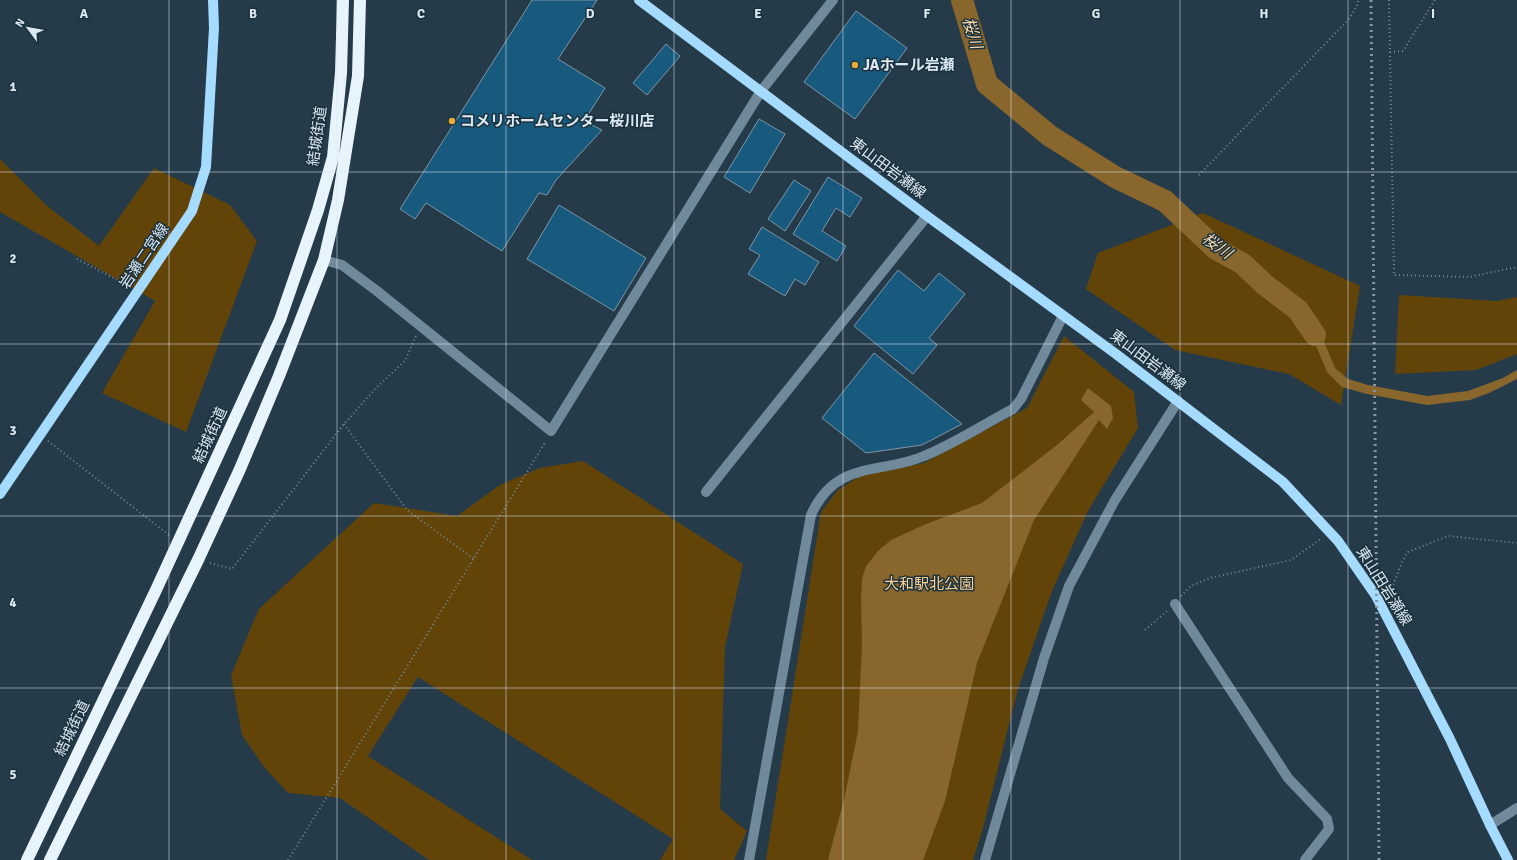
<svg xmlns="http://www.w3.org/2000/svg" width="1517" height="860" font-family="Signika,'Noto Sans JP',sans-serif">
  <rect width="100%" height="100%" fill="#253b49"/>
  <path fill="#624409" d="M0,159l47,47 52,40 55,-78 76,37 27,36 -71,191 -84,-39 53,-92 -155,-89z
    M1203,213l157,73 -19,119 -52,-31 -114,-24 -89,-61 12,-36z
    M1399,295l98,6 20,-4v57l-41,16 -81,4z
    M1064,336l70,56 4,36 -50,83 -36,80 -34,98 -35,139 -10,32h-207l55,-348 17,-22 22,-14 64,-13 103,-55z
    M583,461l160,103 -18,83 -5,162 27,22 -13,29h-74l13,-21 -255,-162 -50,79 164,104h-103l-89,-62 -52,-5 -24,-26 -22,-32 -11,-60 28,-66 115,-106 83,13 43,-31 40,-17z"/>
  <path fill="#89672c" d="M1302,308l20,29 13,31 13,11 20,6 59,11 41,-5 35,-13 14,-8v9l-28,14 -19,7 -43,5 -60,-11 -25,-7 -15,-15 -12,-29 -20,-29z
    M1088,388l23,18 2,12 -6,11 -8,-9 -65,100 -57,143 -32,138 -22,59h-95l16,-60 14,-69 4,-87 -1,-46 1,-19 4,-13 12,-15 13,-11 35,-16 56,-21 75,-58 37,-33 -13,-12z"/>
  <g fill="none" stroke-linecap="round" stroke-linejoin="round">
    <path stroke="#89672c" stroke-width="22" d="M962,0l25,84 63,52 65,41 50,24 51,48 27,15 21,20 34,26 17,25"/>
  </g>
  <path fill="#175a7e" stroke="#7e96a7" d="M532,0h65l-39,59 47,29 -21,33 18,9 -46,50 -9,15 -8,-2 -37,58 -76,-48 -11,16 -15,-10z
    M856,11l51,37 -52,71 -51,-37z
    M666,44l14,12 -33,39 -14,-12z
    M759,119l26,15 -35,59 -26,-16z
    M828,177l34,21 -12,19 -14,-9 -14,23 24,15 -9,15 -44,-27z
    M794,180l17,11 -26,40 -17,-12z
    M559,205l87,53 -32,53 -87,-52z
    M762,227l57,35 -14,23 -10,-6 -10,17 -37,-22 12,-19 -11,-6z
    M898,270l26,21 15,-18 26,21 -36,44 8,7 -24,29 -59,-48z
    M874,353l88,71 -40,21 -56,8 -44,-35z"/>
  <g fill="none" stroke-linecap="round" stroke-linejoin="round">
    <path stroke="#778995" stroke-width="2" stroke-dasharray="1 3" stroke-linecap="butt" d="M1389,0l5,275 75,2 48,-10
      M1390,52l13,-1 32,-51
      M1199,175l150,-156 9,-15v-4
      M77,259l52,27
      M344,424l63,86 67,49
      M48,441l121,94
      M210,563l22,6 112,-145 32,-36 29,-27 11,-25
      M1387,595l5,-7 10,-26 6,-10 40,-16 69,7
      M1181,596l10,-10 19,-8 81,-18 31,-22
      M1145,630l22,-19
      M288,860l258,-419"/>
    <path stroke="#708a9b" stroke-width="10" d="M324,260l18,5 35,26 174,140 210,-340 72,-91
      M706,492l221,-276
      M1175,604l113,174 39,41 2,10 -24,31
      M1490,825l27,-17
      M749,860l62,-345c25,-56 69,-40 113,-59 30,-12 60,-32 89,-47l8,-10 42,-83
      M985,860l59,-202 25,-72 46,-86 63,-99"/>
    <path stroke="#a5dbff" stroke-width="10" d="M639,0l288,216 189,138 167,128 55,59 38,55 74,143 40,86 18,35
      M0,494l192,-283 14,-44 8,-139 -1,-28"/>
    <path stroke="#e7f4fc" stroke-width="12" d="M27,860l129,-270 124,-270 38,-110 15,-53 8,-84 2,-73
      M50,860l148,-300 42,-91 39,-93 45,-116 14,-60 20,-124 2,-76"/>
    <path stroke="#8697a2" stroke-width="3" stroke-dasharray="2 4" stroke-linecap="butt" d="M1371,0l8,860"/>
  </g>
  <path fill="none" stroke="#dbe8f1" stroke-width="1" stroke-opacity="0.55" d="M169,0v860M337,0v860M506,0v860M674,0v860M843,0v860M1011,0v860M1180,0v860M1348,0v860M0,172h1517M0,344h1517M0,516h1517M0,688h1517"/>
  <g fill="#e9ab38" stroke="#1b313e" stroke-width="1.5">
    <circle cx="855" cy="65" r="4"/>
    <circle cx="452" cy="121" r="4"/>
  </g>
  <g text-anchor="middle" dominant-baseline="central" stroke-width="3" stroke-linejoin="round" paint-order="stroke">
    <g font-size="15" font-weight="bold" fill="#dbe8f1" stroke="#1b313e" text-anchor="start">
      <text x="863" y="65">JAホール岩瀬</text>
      <text x="460" y="121">コメリホームセンター桜川店</text>
    </g>
    <g font-size="15" fill="#dbe8f1" stroke="#1b313e">
      <text transform="translate(317 136) rotate(-82)">結城街道</text>
      <text transform="translate(888 168) rotate(37)">東山田岩瀬線</text>
      <text transform="translate(144 256) rotate(-56)">岩瀬二宮線</text>
      <text transform="translate(1148 360) rotate(37)">東山田岩瀬線</text>
      <text transform="translate(210 435) rotate(-65)">結城街道</text>
      <text transform="translate(1384 586) rotate(58)">東山田岩瀬線</text>
      <text transform="translate(72 728) rotate(-64)">結城街道</text>
    </g>
    <g font-size="15" fill="#fad190" stroke="#1b313e">
      <text x="929" y="584">大和駅北公園</text>
    </g>
    <g font-size="16" font-style="italic" fill="#f9daab" stroke="#1b313e">
      <text transform="translate(972 33) rotate(73)">桜川</text>
      <text transform="translate(1217 246) rotate(36)">桜川</text>
    </g>
  </g>
  <g font-size="13" text-anchor="middle" font-weight="bold" fill="#dbe8f1" stroke="#1b313e" stroke-width="3" stroke-linejoin="round" paint-order="stroke">
    <text x="84" y="18">A</text>
    <text x="253" y="18">B</text>
    <text x="421" y="18">C</text>
    <text x="590" y="18">D</text>
    <text x="758" y="18">E</text>
    <text x="927" y="18">F</text>
    <text x="1096" y="18">G</text>
    <text x="1264" y="18">H</text>
    <text x="1433" y="18">I</text>
    <text x="13" y="91">1</text>
    <text x="13" y="263">2</text>
    <text x="13" y="435">3</text>
    <text x="13" y="607">4</text>
    <text x="13" y="779">5</text>
  </g>
  <g transform="translate(28 28) rotate(302)" stroke="#1b313e" stroke-width="3" paint-order="stroke">
  <path d="M0-3L7 15L0 10L-7 15Z" fill="#dbe8f1"/>
  <text y="-6" font-size="11" font-weight="bold" text-anchor="middle" fill="#dbe8f1">N</text>
  </g>
</svg>
